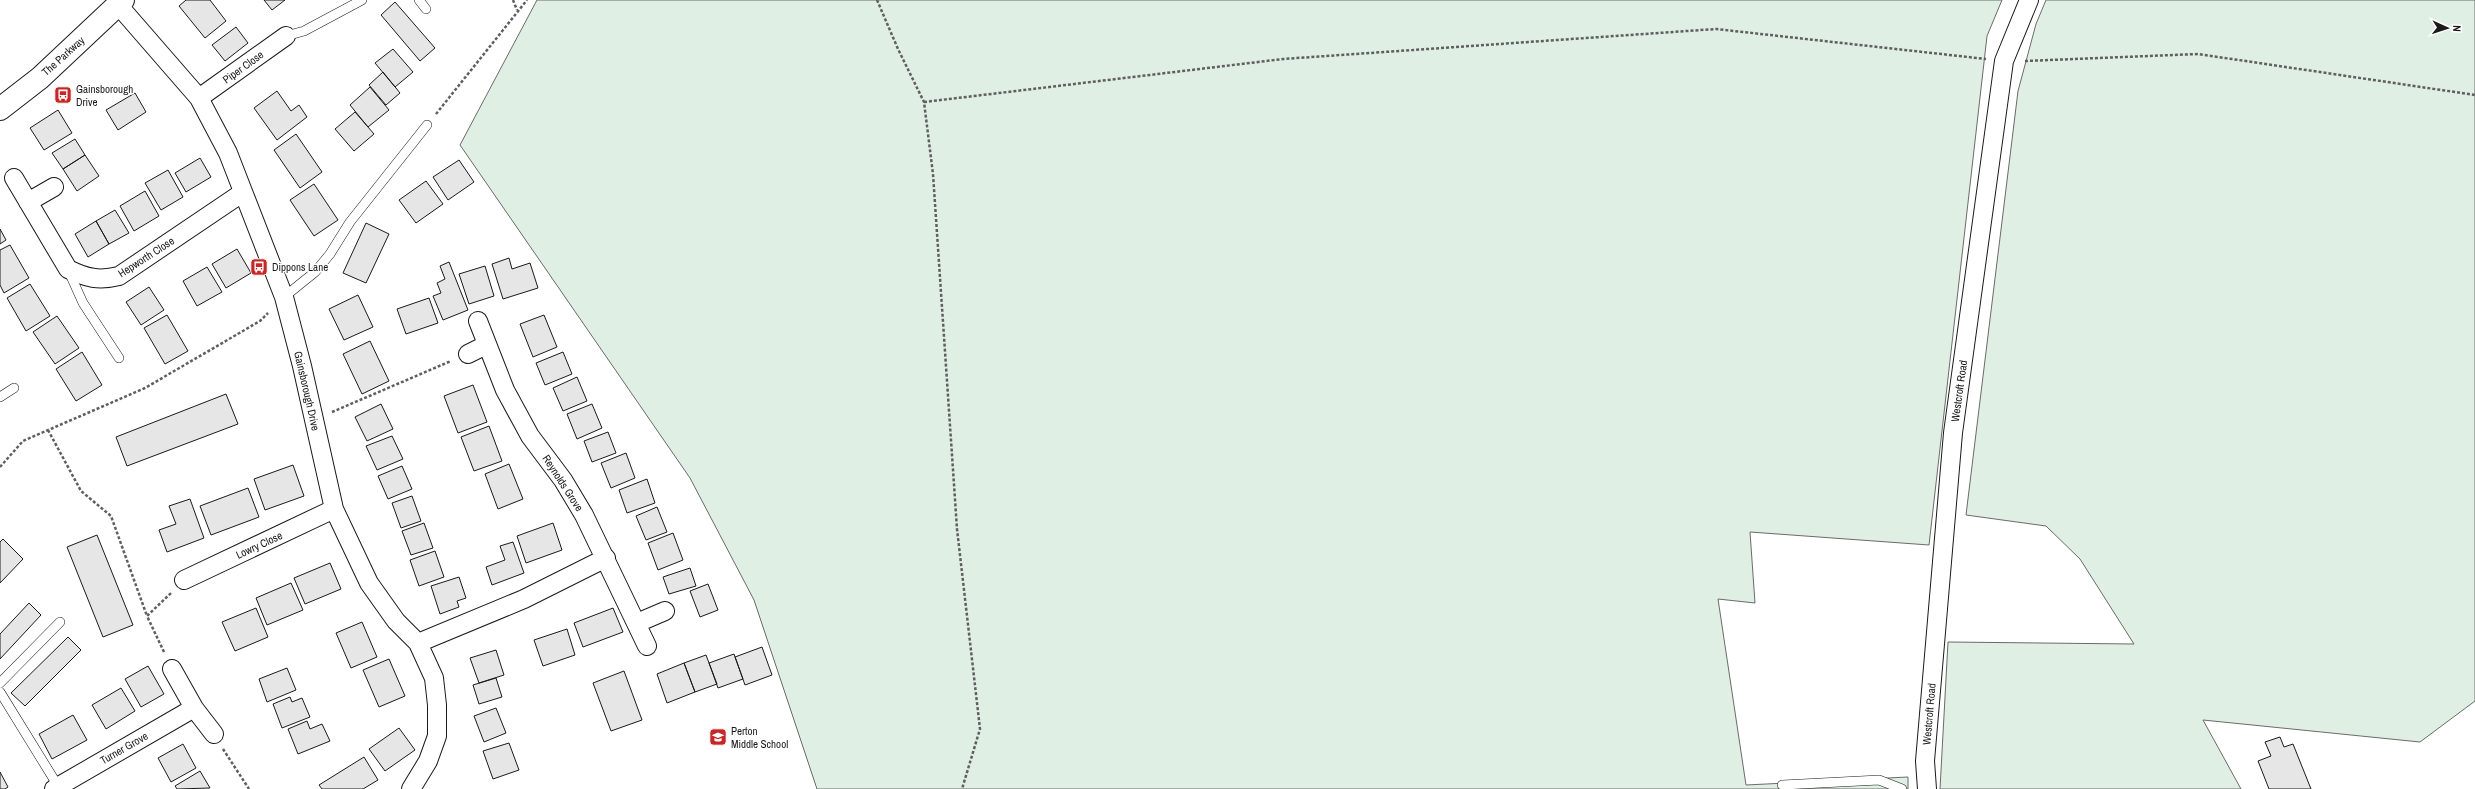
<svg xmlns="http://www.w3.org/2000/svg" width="2475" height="789" font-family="'Archivo Narrow',sans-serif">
  <rect width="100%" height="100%" fill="#fff"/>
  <path fill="#e0efe3" stroke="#6a6a6a" d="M537,0h1465l-15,36 -58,509 -179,-13 5,71 -37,-4 28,186 162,-8v12h-1091l-63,-189 -64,-122 -230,-333z
    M2046,0h429v701l-55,41 -217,-22 38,69h-301l8,-147 186,2 -54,-85 -34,-33 -80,-11 52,-424 18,-67z"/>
  <path fill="#e6e6e6" stroke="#1a1a1a" d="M186,0h24l16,21 -21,17 -26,-32z
    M264,0h21l-13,10z
    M395,2l40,46 -15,13 -39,-46z
    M236,27l12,16 -23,18 -13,-16z
    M393,49l20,23 -18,15 -20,-24z
    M383,72l17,21 -14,12 -17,-20z
    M370,87l19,23 -21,17 -18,-22z
    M277,91l14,20 8,-6 8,12 -30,23 -23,-32z
    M135,93l11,19 -28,18 -12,-20z
    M58,110l14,23 -28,17 -14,-22z
    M355,112l19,22 -20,17 -19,-22z
    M296,134l26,38 -22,16 -26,-38z
    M75,139l10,16 -22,14 -11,-16z
    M85,155l14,21 -22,15 -14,-22z
    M200,158l11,19 -25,15 -11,-19z
    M459,160l15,22 -26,18 -15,-23z
    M168,170l15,27 -22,13 -16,-27z
    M426,181l17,23 -27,19 -17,-23z
    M314,184l24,36 -24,16 -24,-36z
    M145,191l14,25 -25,15 -14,-25z
    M115,210l14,23 -20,11 -13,-23z
    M96,221l13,23 -21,13 -13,-23z
    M366,223l23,11 -23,49 -23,-10z
    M0,229l6,11 -6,4z
    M10,245l19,33 -25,15 -4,-8v-35z
    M237,249l14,24 -25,15 -14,-24z
    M509,258l3,11 18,-6 8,25 -35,11 -11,-35z
    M449,262l19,48 -25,10 -10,-24 8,-3 -4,-10 8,-4 -5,-13z
    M485,266l9,30 -25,8 -10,-30z
    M207,267l15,25 -25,14 -14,-25z
    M30,284l20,32 -24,15 -19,-33z
    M149,287l15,23 -23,15 -15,-23z
    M358,295l15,32 -29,13 -15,-31z
    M429,298l9,25 -32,11 -9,-25z
    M167,315l21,36 -23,13 -21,-36z
    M544,315l13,32 -24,10 -13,-33z
    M57,316l22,32 -24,16 -22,-32z
    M370,341l19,40 -27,13 -19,-40z
    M82,352l20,33 -26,16 -20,-32z
    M563,352l9,22 -27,11 -9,-22z
    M577,377l10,24 -24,10 -10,-23z
    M473,385l14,37 -29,11 -14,-37z
    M226,394l12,30 -111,42 -11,-29z
    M381,404l12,25 -26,12 -12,-24z
    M592,404l10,24 -25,11 -10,-25z
    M489,426l13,35 -28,10 -13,-34z
    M608,432l8,21 -24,9 -8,-21z
    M392,436l11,23 -26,11 -11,-24z
    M626,453l9,25 -24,10 -10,-25z
    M509,464l14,35 -25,10 -13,-35z
    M293,465l11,31 -39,14 -11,-31z
    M402,466l10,23 -24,10 -10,-23z
    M647,479l8,24 -28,10 -8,-23z
    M248,488l11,29 -48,18 -11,-29z
    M412,496l9,25 -20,7 -9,-25z
    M190,499l14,39 -37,14 -8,-22 17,-6 -7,-18z
    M657,507l10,25 -21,8 -10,-24z
    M424,523l9,25 -22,7 -9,-24z
    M553,523l9,27 -36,13 -9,-27z
    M673,533l10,27 -25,10 -10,-27z
    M97,535l36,90 -30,12 -36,-90z
    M3,539l20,20 -23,24v-41z
    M513,542l11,31 -32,12 -6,-18 19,-7 -5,-14z
    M435,551l9,26 -25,9 -9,-26z
    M330,563l11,26 -36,15 -11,-26z
    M690,568l6,18 -27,8 -6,-17z
    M459,577l7,21 -9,3 2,6 -19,7 -9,-28z
    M291,583l12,27 -36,15 -11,-27z
    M708,584l10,26 -18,7 -10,-26z
    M29,603l12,12 -41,44v-25z
    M256,608l12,29 -33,14 -13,-29z
    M613,608l10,24 -40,15 -9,-24z
    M362,622l15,35 -26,11 -15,-35z
    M567,629l8,26 -32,11 -9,-26z
    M68,637l13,13 -56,56 -14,-13z
    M762,647l10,28 -27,10 -10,-28z
    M496,650l8,25 -25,8 -9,-25z
    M734,654l9,25 -25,9 -9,-25z
    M706,655l11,29 -22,8 -11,-29z
    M389,659l16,37 -26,11 -16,-37z
    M684,663l11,29 -28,11 -10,-29z
    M148,666l16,28 -23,13 -16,-28z
    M287,668l9,22 -29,12 -8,-23z
    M624,671l18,49 -31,11 -18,-48z
    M496,678l6,19 -23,7 -6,-19z
    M121,688l14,23 -29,18 -14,-24z
    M290,697l2,5 10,-4 8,19 -28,11 -9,-24z
    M496,708l10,25 -22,9 -10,-26z
    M73,715l14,25 -35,19 -13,-25z
    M307,721l3,8 12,-5 8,17 -32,13 -10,-25z
    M399,728l16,22 -30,21 -16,-22z
    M2280,737l4,10 9,-3 18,45h-42l-11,-28 13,-5 -6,-14z
    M509,743l10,27 -26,9 -10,-28z
    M183,744l13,24 -25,14 -13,-24z
    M364,757l14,23 -15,9h-41l-3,-4z
    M200,771l10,17 -33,1 -2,-3z
    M0,772l8,15 -3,2h-5z"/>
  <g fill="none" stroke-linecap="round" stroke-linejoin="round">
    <defs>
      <path id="lane" d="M419,0l7,9
        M286,36l18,-5 58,-31
        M69,272l14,31 36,55
        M284,297l31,-25 15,-18 20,-32 77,-97
        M0,397l14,-9
        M0,683l60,-61
        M0,692l58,94
        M1782,785l97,-5 23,9"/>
      <path id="street" d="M119,6l80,92 29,55 56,144 18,69 32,143 35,74 27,38 22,22 16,35 3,27v31l-9,25 -17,28
        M199,98l87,-62
        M14,178l54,91c18,9 31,12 51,7l123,-83
        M28,202l26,-15
        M478,321l27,69 25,46 33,44 21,35 63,131
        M468,354l18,-9
        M184,580l150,-71
        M637,623l28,-12
        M418,643l106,-44 82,-41
        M172,669l22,39 20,26
        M54,789l140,-81
        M1927,789l-2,-28 28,-328 51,-372 25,-61"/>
      <path id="secondary" d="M0,109l40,-31 83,-78"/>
    </defs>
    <use href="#lane" stroke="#1a1a1a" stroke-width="10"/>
    <use href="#street" stroke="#1a1a1a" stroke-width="20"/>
    <use href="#secondary" stroke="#1a1a1a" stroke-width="24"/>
    <path stroke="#5f5f5f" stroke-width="2.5" stroke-dasharray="3 2" stroke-linecap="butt" d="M513,0l4,10
      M877,0l21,49 26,53 9,72 24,355 23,200 -18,60
      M2025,61l173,-7 277,41
      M924,102l359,-43 433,-30 270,30
      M436,114l91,-114
      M332,412l119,-51
      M48,430l33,61 30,25 36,100
      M0,467l23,-26 122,-53 115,-67 8,-8
      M164,652l-17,-36 24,-23
      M223,749l26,40"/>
    <use href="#lane" stroke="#fff" stroke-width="9"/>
    <use href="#street" stroke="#fff" stroke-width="18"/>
    <use href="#secondary" stroke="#fff" stroke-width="22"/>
  </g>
  <defs>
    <symbol id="bus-square" viewBox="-11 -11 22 22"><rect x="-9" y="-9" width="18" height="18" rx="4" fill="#c62828" stroke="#fff"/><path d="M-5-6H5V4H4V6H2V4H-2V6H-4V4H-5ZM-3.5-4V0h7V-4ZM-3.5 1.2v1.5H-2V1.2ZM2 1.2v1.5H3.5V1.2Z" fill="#fff"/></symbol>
    <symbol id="school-square" viewBox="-11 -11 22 22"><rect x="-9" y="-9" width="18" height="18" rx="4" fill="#c62828" stroke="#fff"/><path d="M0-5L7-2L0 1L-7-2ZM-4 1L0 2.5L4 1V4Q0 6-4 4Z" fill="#fff"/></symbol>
  </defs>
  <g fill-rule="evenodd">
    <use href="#bus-square" x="53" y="85" width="20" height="20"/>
    <use href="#bus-square" x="249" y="257" width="20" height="20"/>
    <use href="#school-square" x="708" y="727" width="20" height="20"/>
  </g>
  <g text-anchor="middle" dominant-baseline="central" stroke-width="3" stroke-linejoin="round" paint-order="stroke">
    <g font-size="11" fill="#1a1a1a" stroke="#fff">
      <text transform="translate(63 56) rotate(-42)">The Parkway</text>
      <text transform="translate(243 67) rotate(-36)">Piper Close</text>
      <text transform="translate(146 257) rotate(-33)">Hepworth Close</text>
      <text transform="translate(307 391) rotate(77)">Gainsborough Drive</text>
      <text transform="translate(1959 391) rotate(-82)">Westcroft Road</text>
      <text transform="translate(563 483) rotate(57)">Reynolds Grove</text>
      <text transform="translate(259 545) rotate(-25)">Lowry Close</text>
      <text transform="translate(1929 714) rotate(-85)">Westcroft Road</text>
      <text transform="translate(124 748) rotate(-30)">Turner Grove</text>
    </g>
    <g font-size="11" fill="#1a1a1a" stroke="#fff" text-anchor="start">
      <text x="76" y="89">Gainsborough<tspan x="76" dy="13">Drive</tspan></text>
      <text x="272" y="267">Dippons Lane</text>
      <text x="731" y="731">Perton<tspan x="731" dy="13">Middle School</tspan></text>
    </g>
  </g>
  <g transform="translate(2447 28) rotate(93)" stroke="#ffffff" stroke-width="3" paint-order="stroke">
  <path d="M0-3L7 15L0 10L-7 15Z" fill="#1a1a1a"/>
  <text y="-6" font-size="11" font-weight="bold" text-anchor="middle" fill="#1a1a1a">N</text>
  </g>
</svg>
